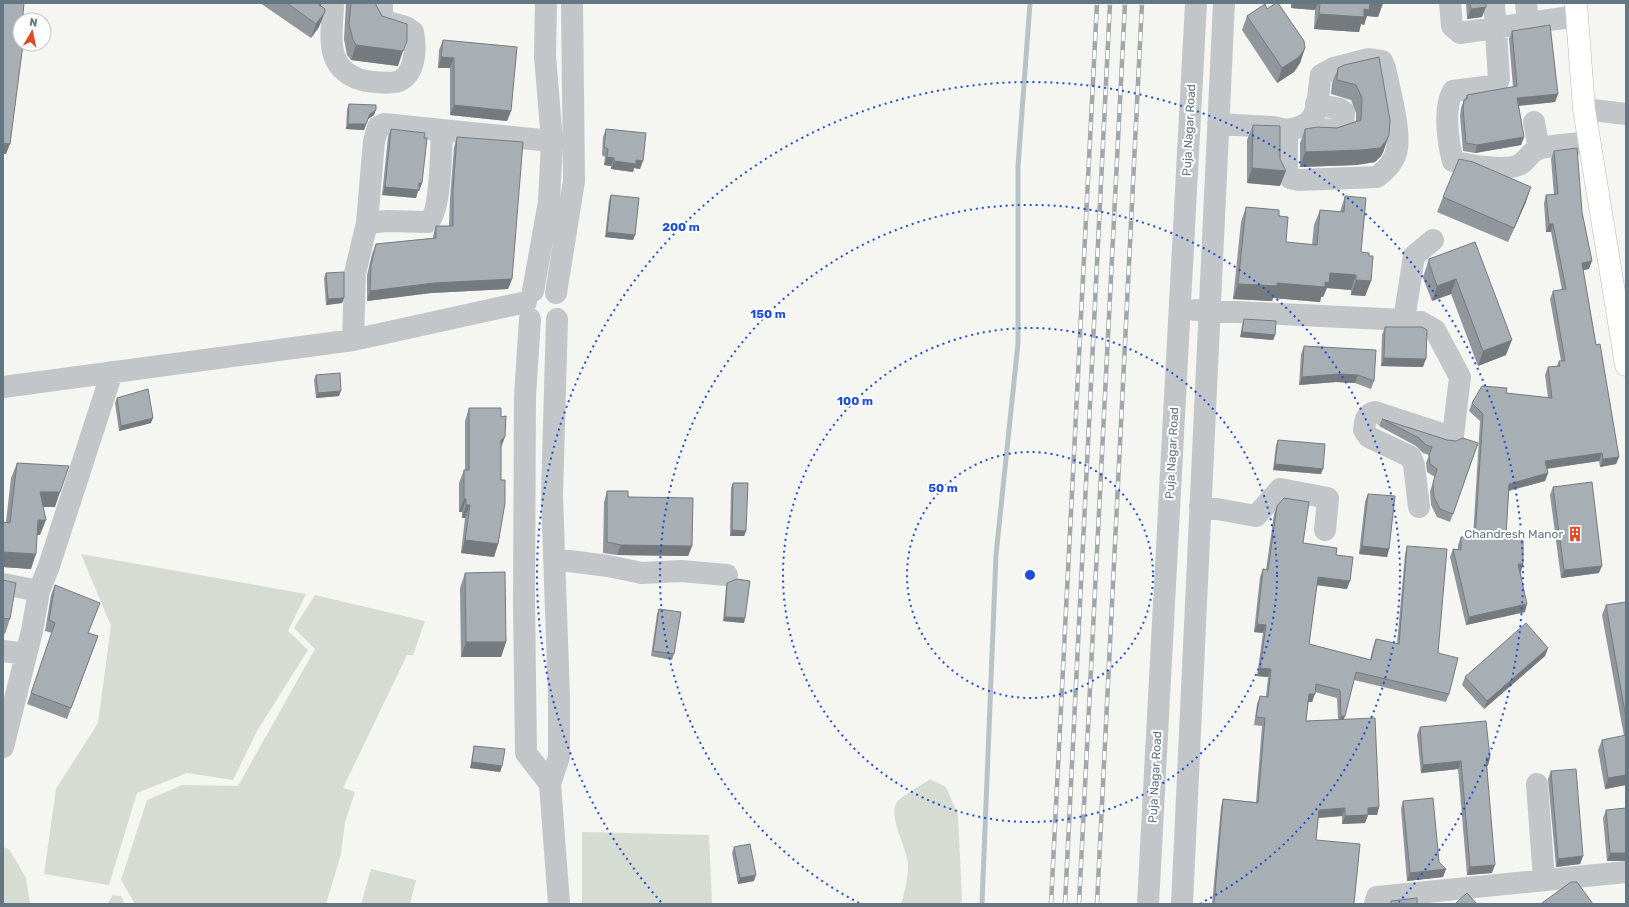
<svg xmlns="http://www.w3.org/2000/svg" width="1629" height="907" font-family="Rubik,sans-serif">
  <rect width="100%" height="100%" fill="#f5f5f1"/>
  <path fill="#d6dcd2" d="M81,554l225,40 -18,37 20,19 -51,81 -24,49 -46,-7 -50,20 -28,92 -65,-11 12,-85 42,-66 13,-97z
    M315,595l110,26 -12,34h-6l-64,133 12,4 -10,30 -4,32 -15,50h-191l-14,-24 26,-80 35,-15 56,1 77,-137 -21,-21z
    M930,779l16,8 12,28 4,85 -2,4h-59c4,-13 7,-25 7,-39 0,-16 -21,-49 -11,-63 5,-6 26,-18 33,-23z
    M582,832l127,3 3,69h-130z
    M3,847l6,2 17,29 4,26h-27z
    M371,869l45,11 -6,24h-49z
    M113,895l8,1 4,8h-18z"/>
  <g fill="none" stroke-linecap="round" stroke-linejoin="round">
    <path stroke="#b7c4c7" stroke-width="5" d="M982,904l14,-349 22,-212v-177l12,-163"/>
    <defs>
      <path id="major" d="M1576,3l8,106 42,256"/>
    </defs>
    <use href="#major" stroke="#b3b8bb" stroke-width="23"/>
    <path stroke="#c2c6c9" stroke-width="22" d="M333,3c0,18 -5,41 3,57 4,8 12,15 20,18 9,4 37,7 45,2 15,-9 15,-33 12,-48l-7,-5 -21,-6 -3,-6v-12
      M1450,3l2,23 8,7 117,-17
      M1494,3l5,76 -2,5 -5,2 -39,5c-10,17 -5,52 0,70 14,4 57,12 69,2 7,-5 8,-11 16,-14 12,-4 38,-5 52,-7
      M1526,3l2,20
      M1584,109l42,5
      M1534,122l5,27
      M1218,124l55,3 14,3v44l3,4 9,2 78,-3c8,-6 16,-14 19,-24 6,-19 -7,-65 -11,-85l-3,-7 -13,-2 -35,9 -13,7c-5,28 1,51 -34,55
      M1315,129l21,1 7,-4 1,-14 -4,-3 -24,-5
      M367,223l20,-2 41,1c13,-9 13,-74 14,-92l110,11
      M533,291l16,-89 3,-61 -7,-85 1,-53
      M556,293l18,-112 -2,-178
      M1195,310l209,10 17,2 14,8 25,47 -7,59h-5l-73,-24c-10,2 -10,10 -11,18l5,7 42,20 3,8 5,42
      M530,319l-5,77 -1,205 2,152 24,31
      M557,319l-5,176 7,203v59l-9,27 9,120
      M1404,320l10,-64 19,-16
      M353,340l2,-67 12,-50 7,-82 4,-14 6,-3 58,6
      M3,387l350,-47 173,-38
      M1200,506l56,10 24,-27 48,9 -3,32
      M554,559l54,7 34,7 39,-2 46,4
      M3,584l36,7
      M3,651l23,3
      M3,747l29,-116 7,-40 10,-25 63,-194
      M1537,784l7,96
      M1148,904l48,-901
      M1182,904l42,-901
      M1375,904l2,-7 249,-25"/>
    <use href="#major" stroke="#fff" stroke-width="22"/>
    <defs>
      <path id="rail" d="M1051,904l46,-901
        M1065,904l45,-901
        M1079,904l46,-901
        M1097,904l45,-901"/>
    </defs>
    <use href="#rail" stroke="#a1a8ac" stroke-width="4.5"/>
    <use href="#rail" stroke="#fff" stroke-width="3" stroke-dasharray="9" stroke-linecap="butt"/>
  </g>
  <path fill="#90969b" fill-rule="evenodd" d="M260,3h62l-1,3 -2,21 -8,11z
    M346,3h30v2l6,11 16,50 -47,-6 -4,-5 -3,-16z
    M1291,3h92l-5,14 -11,-1 -3,9 -3,-1 -2,8 -45,-3 1,-19 -24,-2z
    M1466,3h20l-4,14 -15,2z
    M1267,9l38,39 -5,15 -6,9 -17,11 -35,-53 5,-14z
    M1512,31l46,63 -3,8 -36,4 5,31 -3,8 -46,8 -12,-2 -3,-35 1,-8 3,-8 1,-1 2,-4 46,-8 -4,-48z
    M443,40l68,71 -4,10 -57,-6v-47h-12l1,-18z
    M1379,57l5,93 -3,6 -6,6 -19,3 -56,2v-24l5,-14 32,-1 19,-7v-8l-5,-13 -20,-6 1,-11 6,-15z
    M349,104l25,11 -6,4 -4,11 -18,-1 1,-20z
    M1253,125l27,61 -33,-3v-43z
    M391,129l31,54 -3,8h-1l-2,7 -34,-3 6,-58z
    M606,129l34,40 -6,-1 -1,4 -22,-3v-3l-7,-1 1,-8 -3,-2 1,-18z
    M457,137l55,142 -4,10 -77,4 -64,8v-26l5,-21 4,-10 57,-6v-2l3,-10h13l1,-27 4,-52z
    M1554,151l28,61 7,57 -6,1 13,75 23,112 -3,7 -16,3 -1,-6 -52,8 1,4 -3,8 -36,10 -3,45 15,36 4,40 -59,13 -16,-68 3,-8 5,1v-5l3,-8h12l7,-116 -11,-10 3,-8 34,-10 42,5 -3,-23 3,-8 9,-1 2,-5h2l-11,-62 3,-8 9,-1 -11,-58h-5l-2,-29 2,-8h8l-3,-36z
    M611,195l24,40 -2,5 -28,-3 4,-37z
    M1345,196l16,56 8,4 2,25 -6,15 -14,-1v-5l-24,-2 -4,9h-2l-1,5 -47,-4 -1,3 -39,-2 8,-77 5,-15 33,9 7,26 26,3 2,-20 6,-15 20,2z
    M1443,197l83,5 -18,40 -71,-30z
    M1475,242l31,113 -28,11 -27,-72 -19,7 -9,-23 1,-4 5,-15z
    M326,273l18,25 -2,5 -16,2 -2,-27z
    M1244,319l31,16 -2,5 -33,-3 2,-12z
    M1385,327l38,40 -42,-1 1,-31z
    M1304,346l70,35 -3,8 -16,-6 -19,-1 -37,3 2,-31z
    M316,375l23,21 -23,2 -2,-18z
    M117,398l34,25 -32,8 -4,-28z
    M469,408l32,39 -3,97 -4,13 -33,-4 4,-35h-3v-6h-3v-29l5,-13h1v-49z
    M1382,419l65,21 31,3 -28,79 -13,-5 -6,-12 -1,-14 5,-14 -8,-5 -1,-9 3,-8 -6,-2 -7,-7 -37,-20z
    M1278,440l43,34 -48,-4 3,-25z
    M17,463l38,44h-12l-3,28h-3l-6,34 -28,-2v-45h3l5,-44z
    M733,483l13,48 -2,5h-14l1,-48z
    M1553,487l46,86 -38,5 -11,-83z
    M607,491l21,6 64,49 -4,10 -71,-1 -14,-2 1,-51z
    M1368,494l21,55 -2,8 -28,-3 6,-52z
    M1277,506l26,37 33,12 11,34 -30,-4 -8,59 61,16 3,-13 3,-8 21,5 8,-90 2,-8 42,148 -3,8 -92,-22 -11,39 36,88 -2,8h-9l-3,8 -23,1v-8l-24,2 -2,22 38,64h-142l9,-97 2,-8 33,3 6,-76 -8,-1 3,-21 3,-8 6,1 2,-20 -11,-1 6,-43 -9,-1 6,-55 3,-8 3,1 8,-56zM1315,692l22,6 1,22 -32,1 2,-19h4z
    M465,573l41,69 -5,15h-40l-1,-69z
    M3,580l7,39 -5,15 -2,-1z
    M727,583l18,35 -1,5 -21,-2 3,-34z
    M55,585l34,48 9,3 -31,83 -40,-15 25,-71 -7,-2 6,-36z
    M1626,602v183l-21,4 -7,-39 4,-10 22,-4 -22,-121 4,-10z
    M659,609l15,45 -2,6 -21,-4 6,-42z
    M1548,648l-3,8 -61,53 -22,-24 3,-8z
    M1420,727l68,39h-1l5,107 -25,2 -9,-106 -37,4 -4,-38z
    M474,746l28,20 -2,6 -30,-4 3,-17z
    M1551,771l32,85 -3,8 -24,3 -8,-88z
    M1403,801l36,61 7,7 -3,8 -36,4 -6,-72z
    M1606,810l20,51h-19l-4,-43z
    M734,847l20,34 -16,3 -6,-31z"/>
  <path fill="#757a7e" d="M318,3h4l-2,4 -8,12z
    M1293,3h25l-3,7 -24,-2z
    M1369,3h14l-5,14 -11,-1 -3,9 -3,-1 -2,8 -45,-3 5,-15z
    M1486,7l-4,10 -15,2 4,-10z
    M325,12l-6,15 -8,11 5,-14z
    M356,45l47,6 -5,15 -47,-6z
    M1305,48l-5,15 -6,9 -17,11 5,-15z
    M441,57l13,1 -4,10h-12z
    M1558,94l-3,8 -41,4 3,-8z
    M454,105l57,6 -4,10 -57,-6z
    M376,110l-2,5 -6,4 -4,11 -18,-1 2,-5 22,-10z
    M1389,135l-5,15 -3,6 -6,6 -19,3 -56,2 5,-15z
    M1524,137l-3,8 -46,8 2,-8z
    M3,143l7,1 -4,10h-3z
    M607,157l7,1 -3,8 -7,-1z
    M636,160l7,1 -3,8 -6,-1 -1,4 -22,-3 3,-8z
    M1252,168l34,3 -6,15 -33,-3z
    M419,183h3l-3,8h-1l-2,7 -34,-3 3,-8z
    M1531,187l-5,15 -18,40 6,-14z
    M1549,224h4l-2,8h-5z
    M607,232l28,3 -2,5 -28,-3z
    M1592,261l-3,8 -10,2 3,-8z
    M1330,273l26,2 -5,15 -24,-2 -4,9h-2l-1,5 -47,-4 -1,3 -39,-2 5,-15 39,-1z
    M512,279l-4,10 -77,4 -64,8 3,-10 64,-8z
    M1456,279l-5,15 -19,7 5,-15z
    M1356,280l15,1 -6,15 -14,-1z
    M344,298l-2,5 -16,2 2,-6z
    M1242,332l33,3 -2,5 -33,-3z
    M1512,340l-6,15 -28,11 5,-15z
    M1384,358l42,1 -3,8 -42,-1z
    M1339,374l19,1 -3,8 -19,-1 -37,3 3,-8z
    M341,391l-2,5 -23,2 2,-5z
    M153,418l-2,5 -32,8 2,-5z
    M505,437l-5,13 1,-10z
    M1602,453l-3,8 -57,8 3,-8z
    M1619,457l-3,7 -16,3 3,-8z
    M1275,464l48,5 -2,5 -48,-4z
    M1548,473l-3,8 -39,10 3,-7z
    M40,492h20l-5,15h-21z
    M464,499h2l-4,13h-3z
    M466,505h4l-5,13h-3z
    M38,520h8l-6,15h-7z
    M732,530l14,1 -2,5h-14z
    M465,540l33,4 -4,13 -33,-4z
    M621,545l71,1 -4,10 -71,-1z
    M1362,546l27,3 -2,8 -28,-3z
    M3,552l33,2 -5,15 -28,-2z
    M1518,564h5l-2,8h-6z
    M1602,566l-3,7 -38,5 3,-8z
    M1318,577l32,4 -3,8 -32,-4z
    M1527,604l-2,8 -59,13 3,-8z
    M725,617l20,1 -1,5 -21,-2z
    M1257,624l9,1 -3,8 -9,-1z
    M466,642h40l-5,15h-40z
    M1548,648l-3,8 -61,53 3,-8z
    M1260,668l11,1 -3,8 -11,-1z
    M1309,694h6l-3,8h-6z
    M1341,716h4l-3,8 -3,-1z
    M1486,758h4l-2,8h-5z
    M1461,761l-3,8 -37,4 2,-8z
    M472,762l30,4 -2,6 -30,-4z
    M1626,775v10l-21,4 3,-11z
    M1379,807l-2,8h-9l-3,8 -23,1 3,-8 23,-8z
    M1345,808l-3,8 -26,2 3,-8z
    M1610,853h16v8h-19z
    M1583,856l-3,8 -24,3 2,-8z
    M1495,865l-3,8 -25,2 3,-8z
    M1446,869l-3,8 -36,4 3,-8z
    M756,875l-2,6 -16,3 2,-6z"/>
  <path fill="#a7afb4" stroke="#757a7e" d="M3,3h21l-1,11 3,2v4h-6v24h3l-13,100 -7,-1z
    M287,3h31v1l7,5v3l-9,12z
    M351,3h25v2l6,11 25,8v17l-4,10 -47,-6 -3,-5 -4,-16z
    M1276,3h2l26,38 1,7 -6,9 -17,11 -35,-52 18,-12 2,5z
    M1320,3h50l-1,7 -5,-1v8l-45,-3z
    M1470,3h16v4l-15,2z
    M1550,25l8,69 -41,4 7,39 -47,8 -11,-2 -3,-35 1,-8 3,-1v-4l50,-9 -5,-55z
    M443,40l74,7 -6,64 -57,-6v-47l-13,-1z
    M1379,57l11,63 -1,15 -3,6 -6,7 -19,2 -56,2v-23l13,-2 19,1 24,-8 1,-22 -6,-13 -19,-5 1,-12 6,-3z
    M349,104l27,1v5l-6,4 -4,10h-18z
    M1253,125l27,1v33l6,12 -34,-3z
    M391,129l34,4 -1,5h3l-5,45h-3v7l-34,-3z
    M606,129l40,4 -3,28 -7,-1v4l-22,-3v-3l-7,-1 1,-8 -4,-2z
    M457,137l66,5 -11,137 -78,4 -64,8 1,-26 5,-21 60,-6v-12h17v-37z
    M1577,148l5,64 10,49 -10,2 14,82 4,-1 19,113 -16,2 -1,-6 -57,8 3,12 -39,11 -3,52h17v28h-5l9,40 -58,13 -16,-68 8,1v-13h14l8,-123 -11,-11 10,-17 25,2 -1,5 46,5 -4,-31 12,-1 -1,-5h6l-12,-70 13,-2 -13,-65h-4l-3,-29 12,-1 -4,-43z
    M1459,159l14,3 58,25 -17,41 -71,-31z
    M611,195l28,3 -4,37 -28,-3z
    M1345,196l21,2 -5,54 8,1v3h4l-2,25 -15,-1v-5l-26,-2 -1,10 -4,-1v5l-48,-4v3l-39,-2 8,-77 33,3v6l9,1 -2,25 31,3 3,-35 24,2z
    M1475,242l37,98 -29,11 -27,-72 -19,7 -8,-23v-4z
    M344,272v26l-16,1 -2,-26z
    M1244,319l32,2 -1,14 -33,-3z
    M1385,327h37l5,3 -1,29 -42,-1z
    M1304,346l72,4 -2,31 -16,-6 -19,-1 -37,3z
    M340,373l1,18 -23,2 -2,-18z
    M148,389l5,29 -32,8 -4,-28z
    M469,408h32v9l5,-1 -1,21 -4,3v40h4v23l-7,41 -33,-4 5,-35h-4v-6h-2v-29h5z
    M1382,419l65,21 9,1 7,-3 15,5 -25,71 -13,-5 -6,-12 -1,-14 4,-14 -7,-5 -1,-9 3,-8 -6,-2 -7,-7z
    M1278,440l47,4 -2,25 -48,-5z
    M17,463l52,3 -9,26h-20l6,28h-8l-2,34 -33,-2v-30l7,1z
    M1592,482l10,84 -38,4 -11,-83z
    M733,483h15l-2,48 -14,-1z
    M607,491h21v6l65,1 -1,48 -71,-1 -14,-3z
    M1368,494l27,2 -6,53 -27,-3z
    M1284,498l25,4 -6,41 34,5 -1,7 17,2 -3,24 -32,-4 -9,67 62,16 5,-21 23,5 8,-98 40,3 -9,104 20,5 -9,36 -93,-22 -11,44h-4l-1,-26 -24,-6 -1,10h-6l-3,27 69,-3 4,89 -11,1v7l-23,1v-8l-26,2 -3,30 44,4 -6,60h-140l9,-105 35,4 7,-85 -9,-1 4,-21 8,1 3,-28 -11,-1 6,-43 -9,-1 6,-55 5,1 9,-64z
    M505,572l1,70h-40l-1,-69z
    M737,579l13,2 -5,37 -20,-1 2,-34z
    M3,580l13,3 -6,36 -7,-1z
    M55,585l45,18 -12,30 10,3 -27,72 -40,-15 24,-70 -6,-3z
    M1626,602v116l-20,-113z
    M659,609l22,3 -7,42 -21,-3z
    M1526,623l22,25 -61,53 -22,-24z
    M1486,721l4,37h-4l9,107 -25,2 -9,-106 -38,4 -3,-38z
    M1626,735v40l-18,3 -6,-38z
    M474,746l31,3 -3,17 -30,-4z
    M1576,769l7,87 -25,3 -7,-88z
    M1433,798l6,64 7,7 -36,4 -7,-72z
    M1626,808v45h-16l-4,-43z
    M750,844l6,31 -16,3 -6,-31z
    M1571,882h6l16,22h-50l-1,-1z
    M1467,893l10,11h-22z
    M1417,898v6h-26v-3z"/>
  <g fill="none" stroke="#1d4ed8" stroke-width="2" stroke-dasharray="2 4">
    <circle cx="1030" cy="575" r="123"/>
    <circle cx="1030" cy="575" r="247"/>
    <path d="M859 903A370 370 0 1 1 1201 903"/>
    <path d="M661 902A493 493 0 1 1 1399 902"/>
  </g>
  <defs>
    <symbol id="building-bare" viewBox="-9 -9 18 18"><path d="M-4-6H4V6H1V3H-1V6H-4ZM-2.5-4.3h1.7v1.8h-1.7ZM.8-4.3h1.7v1.8H.8ZM-2.5-1h1.7V.8h-1.7ZM.8-1h1.7V.8H.8Z" fill="#e14825" stroke="#fff" stroke-width="2.5" paint-order="stroke"/></symbol>
  </defs>
  <g fill-rule="evenodd">
    <use href="#building-bare" x="1564" y="523" width="22" height="22"/>
  </g>
  <g text-anchor="middle" dominant-baseline="central" stroke-width="4" stroke-linejoin="round" paint-order="stroke">
    <g font-size="12" fill="#647682" stroke="#fff">
      <text transform="translate(1189 130) rotate(-87)">Puja Nagar Road</text>
      <text transform="translate(1172 453) rotate(-87)">Puja Nagar Road</text>
      <text transform="translate(1155 777) rotate(-87)">Puja Nagar Road</text>
    </g>
    <g font-size="12" fill="#647682" stroke="#fff" text-anchor="end">
      <text x="1563" y="534">Chandresh Manor</text>
    </g>
  </g>
  <circle cx="1030" cy="575" r="6" fill="#1d4ed8" stroke="#fff" stroke-width="2"/>
  <g font-size="12" text-anchor="middle" font-weight="bold" fill="#1d4ed8" stroke="#fff" stroke-width="4" stroke-linejoin="round" paint-order="stroke">
    <text x="681" y="231">200 m</text>
    <text x="768" y="318">150 m</text>
    <text x="855" y="405">100 m</text>
    <text x="943" y="492">50 m</text>
  </g>
  <rect width="1629" height="907" fill="none" stroke="#647682" stroke-width="8"/>
  <g transform="translate(32 32) rotate(9)"><circle r="19" fill="#ffffff" stroke="#c1c8cd"/>
  <path d="M0-3L7 15L0 10L-7 15Z" fill="#e14825"/>
  <text y="-6" font-size="11" font-weight="bold" text-anchor="middle" fill="#647682">N</text>
  </g>
</svg>
